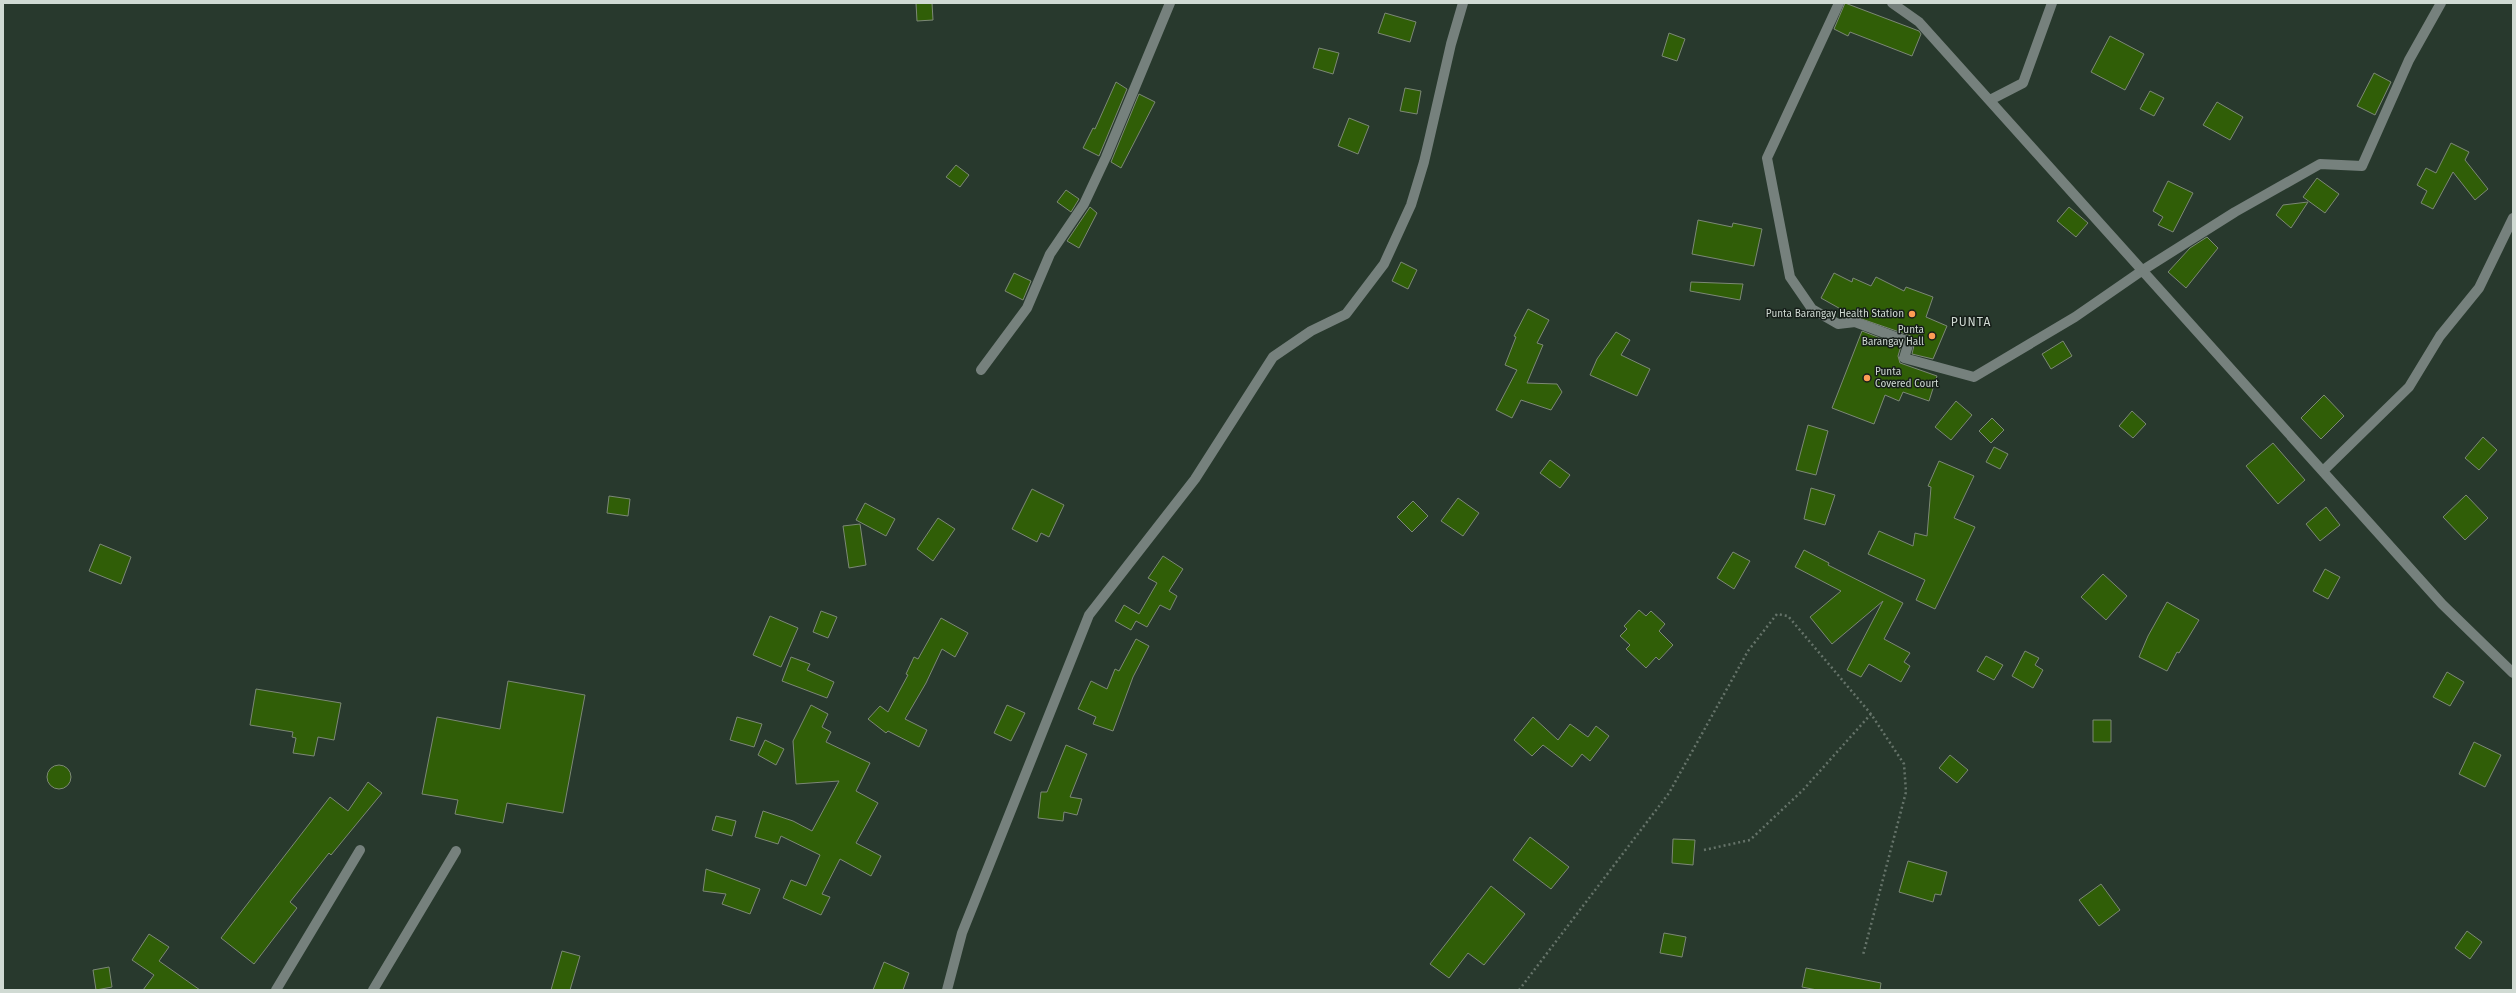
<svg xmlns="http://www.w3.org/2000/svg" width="2516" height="993" font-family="'Fira Sans',sans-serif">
  <rect width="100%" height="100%" fill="#28392d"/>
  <path fill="#305e07" stroke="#7c8876" d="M916,3h16l1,17 -16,1z
    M1845,3l74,28 2,3 -9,22 -62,-24 -2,4 -14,-7z
    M1385,13l31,9 -6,20 -32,-9z
    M1669,33l16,6 -8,22 -15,-5z
    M2110,36l34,18 -19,36 -34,-18z
    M1319,48l20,5 -6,21 -20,-6z
    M2374,73l17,9 -16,33 -18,-9z
    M1116,82l11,7 -28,67 -16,-8 10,-20 2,1z
    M1405,88l16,3 -4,23 -17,-3z
    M2150,91l14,7 -10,18 -14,-7z
    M1139,94l16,8 -34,66 -10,-6z
    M2217,102l26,15 -13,23 -27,-15z
    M1349,118l20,8 -11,28 -20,-8z
    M2451,143l18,9 -4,8 23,29 -13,11 -22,-28 -20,37 -12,-6 6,-12 -10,-6 9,-17 10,5z
    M956,165l13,10 -9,12 -14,-10z
    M2317,178l22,16 -14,19 -22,-16z
    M2168,181l25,12 -20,39 -15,-7 5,-8 -10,-6z
    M1066,190l13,9 -8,13 -14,-10z
    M2308,202l-17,26 -15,-13 7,-10z
    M1090,207l7,6 -18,35 -12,-7z
    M2069,207l19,16 -12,14 -19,-16z
    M1698,220l34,7 1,-4 29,6 -8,37 -62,-12z
    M2207,237l11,11 -32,40 -18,-16 22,-24z
    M1401,262l16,8 -9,19 -16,-8z
    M1014,273l17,8 -8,19 -18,-9z
    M1834,273l18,9 1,-4 18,8 5,-9 28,14 2,-4 27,10 -7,20 21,9 -14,33 -21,-5 3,-13 -4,-5 -58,-20 -32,-18z
    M1691,282l52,2 -3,16 -50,-9z
    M1528,309l21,11 -12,23 6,2 -16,38 30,1 5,8 -11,18 -30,-10 -9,18 -16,-8 21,-40 -12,-5 11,-28 -2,-1z
    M1862,331l39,15 -3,10 2,7 37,13 -8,25 -26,-9 -4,9 -14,-6 -11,29 -42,-16z
    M1616,332l14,8 -9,15 29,14 -13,27 -47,-21 7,-16z
    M2063,341l9,15 -21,13 -9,-15z
    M2324,395l20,21 -23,23 -20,-21z
    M1956,401l16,14 -21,25 -16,-13z
    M2132,411l14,13 -13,14 -14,-12z
    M1992,418l12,12 -13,13 -12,-12z
    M1808,425l20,6 -12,44 -20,-5z
    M2483,437l14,13 -18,20 -14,-12z
    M2273,443l32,37 -27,24 -32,-38z
    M1994,447l14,7 -8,15 -14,-7z
    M1550,460l20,15 -10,13 -20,-15z
    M1939,461l35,15 -20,42 21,9 -40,82 -19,-9 9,-20 -57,-26 11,-23 34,15 2,-13 12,3 4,-49 -3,-1z
    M1811,488l24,7 -10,30 -21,-6z
    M1032,489l32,16 -15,32 -8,-4 -4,9 -25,-13z
    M2466,495l22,23 -23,22 -22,-23z
    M609,496l21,3 -2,17 -21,-3z
    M1458,498l21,15 -16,23 -22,-15z
    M1413,501l15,15 -16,16 -15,-15z
    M865,503l30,16 -9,17 -30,-16z
    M2326,507l14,18 -20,16 -14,-17z
    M938,518l17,11 -22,32 -16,-12z
    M860,524l6,41 -17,3 -6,-42z
    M100,544l31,13 -10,27 -32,-13z
    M1804,550l25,13 -1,2 75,38 -19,36 26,14 -6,9 6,4 -9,16 -32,-18 -8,13 -14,-7 36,-69 -51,43 -22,-27 31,-26 -46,-24z
    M1733,552l17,9 -16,28 -17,-11z
    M1163,556l20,13 -14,22 8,5 -7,14 -10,-5 -13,22 -11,-6 -5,9 -16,-9 9,-16 15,9 18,-31 -9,-5z
    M2325,569l15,8 -12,22 -15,-8z
    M2103,574l24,22 -21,24 -25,-23z
    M2167,602l32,18 -20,33 -2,-1 -10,19 -28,-14 9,-21z
    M1639,610l7,6 5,-5 14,13 -6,7 14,14 -14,15 -3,-3 -10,11 -20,-19 4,-4 -10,-9 7,-7 -3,-3z
    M821,611l16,6 -9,21 -15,-6z
    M770,616l28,12 -17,39 -28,-12z
    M941,618l27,15 -13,24 -13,-8 -16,34 -21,36 22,11 -8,17 -31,-16 -2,2 -18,-14 12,-13 8,6 20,-37 -2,-1 8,-17 4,2z
    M1136,639l13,7 -16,31 -20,54 -20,-7 3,-7 -18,-8 13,-28 16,8 8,-20 4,2z
    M2025,651l14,7 -4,7 8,5 -10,18 -21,-12z
    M1986,656l17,9 -9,15 -17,-9z
    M791,657l19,7 -3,6 27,12 -7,16 -45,-17z
    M2447,672l17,10 -14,24 -17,-9z
    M508,681l77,14 -22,118 -56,-10 -4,20 -48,-9 3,-14 -36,-6 15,-77 63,12z
    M256,689l85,14 -7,37 -16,-3 -4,19 -21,-3 3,-15 -4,-1 1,-5 -43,-7z
    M811,705l17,9 -6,13 9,5 -5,10 44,21 -14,28 22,12 -22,40 25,13 -10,20 -31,-17 -18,35 8,3 -9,18 -38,-17 8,-18 15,6 14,-31 -39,-19 -3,8 -23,-7 8,-26 30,10 19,10 27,-50 -43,3 -3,-43z
    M1007,705l18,8 -14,28 -17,-8z
    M737,717l25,7 -8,23 -24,-7z
    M1533,717l25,23 12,-16 18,13 8,-11 13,10 -19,25 -8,-7 -10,13 -29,-22 -11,11 -18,-16z
    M2093,720h18v22h-18z
    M765,740l19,9 -8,16 -18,-10z
    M2474,742l27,13 -16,32 -26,-13z
    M1066,745l21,9 -17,43 12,2 -5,16 -13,-3 -1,9 -25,-3 3,-26h6z
    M1950,755l18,15 -11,13 -18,-15z
    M47 777a12 12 0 1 1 24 0a12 12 0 1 1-24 0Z
    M368,782l14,11 -51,62 -2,-2 -39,49 7,6 -43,56 -33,-26 109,-141 18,14z
    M716,816l20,5 -4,15 -20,-6z
    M1530,837l39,30 -18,22 -38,-29z
    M1673,839l22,1 -2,25 -21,-2z
    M1908,861l39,11 -6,23 -6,-1 -2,8 -34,-10z
    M706,869l54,20 -10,25 -28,-10 4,-10 -23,-3z
    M2101,884l19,26 -21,16 -20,-26z
    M1491,886l34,28 -41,51 -16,-12 -19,25 -19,-14z
    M2467,931l15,11 -12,17 -15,-11z
    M1664,933l22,4 -4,20 -22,-4z
    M149,934l20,13 -10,14 41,29h-57l11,-15 -22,-15z
    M562,951l18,5 -10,34h-19z
    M884,962l25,11 -6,17h-30z
    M109,967l3,20 -16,3 -3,-20z
    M1806,968l75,15 -1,7h-63l-15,-3z"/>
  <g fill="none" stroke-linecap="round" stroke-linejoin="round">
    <path stroke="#66746a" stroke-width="2.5" stroke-dasharray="2 3" stroke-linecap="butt" d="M1704,850l46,-10 53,-50 68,-76
      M1519,990l150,-197 79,-142 29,-37 11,2 83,98 33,50 2,28 -43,163"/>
    <path stroke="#76817d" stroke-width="10" d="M1839,3l-72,155 23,119 22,32 26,15 17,-2 54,20 -5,16 70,19 101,-60 68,-47 92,-58 85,-48 42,2 47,-106 32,-57
      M1892,3l27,19 523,582 71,69
      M1990,100l33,-17 29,-80
      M981,370l46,-62 23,-54 34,-50 22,-47 64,-154
      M2323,471l86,-84 31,-51 39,-48 34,-70
      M276,990l84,-140
      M373,990l83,-139
      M947,990l15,-57 127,-318 106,-136 78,-122 38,-26 35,-17 38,-50 27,-59 13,-43 27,-118 12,-41"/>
  </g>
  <g fill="#fd9d55" stroke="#161e19" stroke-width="1.5">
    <circle cx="1912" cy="314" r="4"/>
    <circle cx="1932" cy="336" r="4"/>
    <circle cx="1867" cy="378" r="4"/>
  </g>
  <g text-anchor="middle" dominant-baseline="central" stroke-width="3" stroke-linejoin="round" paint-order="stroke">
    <g font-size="10" fill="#d0dad3" stroke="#161e19" text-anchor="end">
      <text x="1904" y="314">Punta Barangay Health Station</text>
      <text x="1924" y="330">Punta<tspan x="1924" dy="12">Barangay Hall</tspan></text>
      <text x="1875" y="372" text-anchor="start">Punta<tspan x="1875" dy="12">Covered Court</tspan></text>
    </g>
    <g font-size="12" letter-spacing="1" fill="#d0dad3" stroke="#161e19">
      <text x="1971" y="322">PUNTA</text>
    </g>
  </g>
  <rect width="2516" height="993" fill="none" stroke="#d0dad3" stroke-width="8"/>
</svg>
